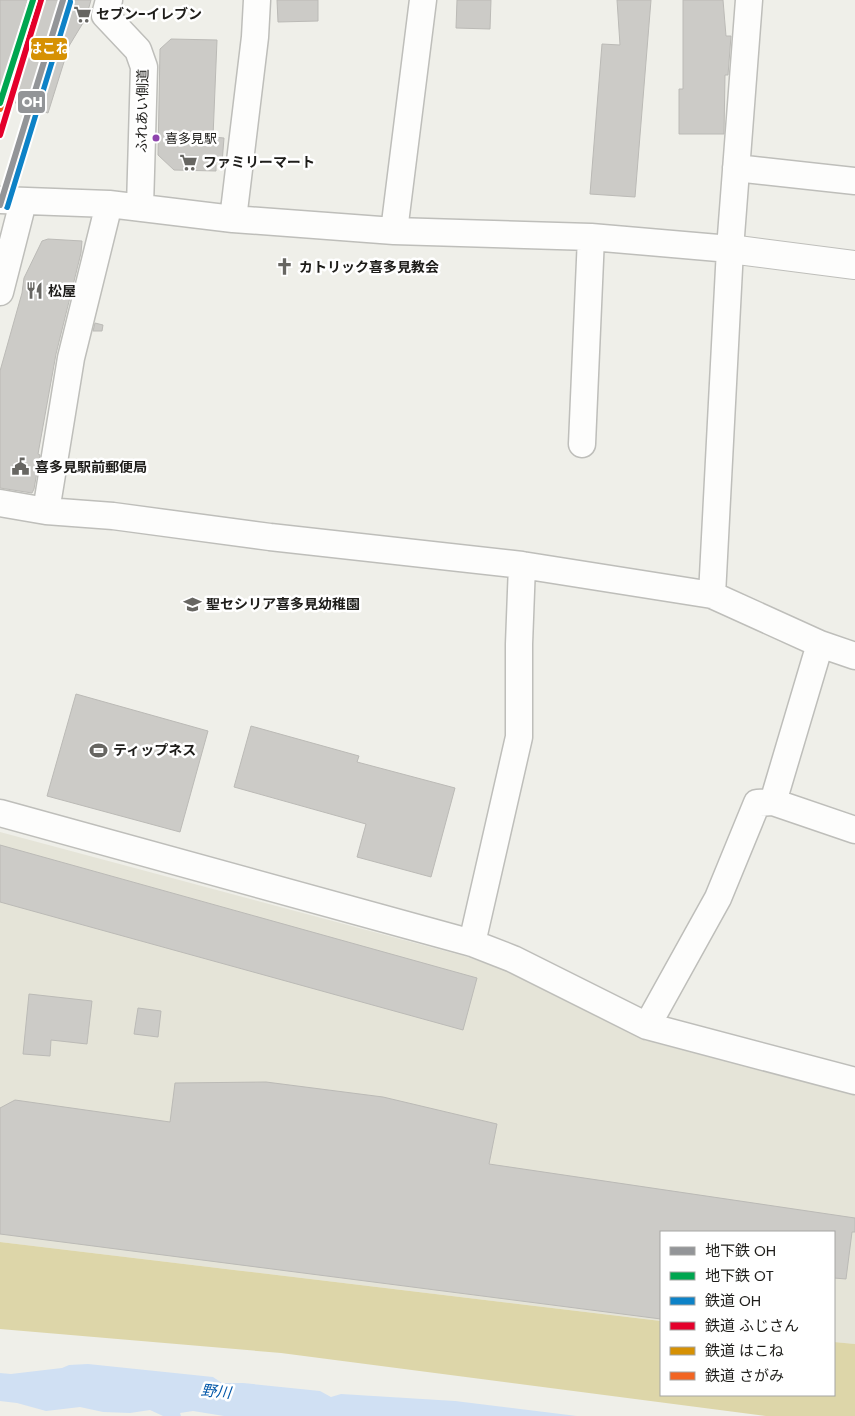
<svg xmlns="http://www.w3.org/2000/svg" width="855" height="1416" font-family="Poppins,'Noto Sans JP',sans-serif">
  <rect width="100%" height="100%" fill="#efefe9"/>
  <path fill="#e5e4d8" d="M0,832l464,124 44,15 147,72 200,51v250l-21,-2v-110h-173v89l-661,-79z"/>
  <path fill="#ddd6a9" d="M0,1242l661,79v74h173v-53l21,2v72h-89l-485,-63 -281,-24z"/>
  <path fill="#d0e0f3" d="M88,1364l125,13 9,6h21l77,8 11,6 10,-3 114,7 122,15h-353l-31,-5 -13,2 1,3h-18l-13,-6 -20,3 -27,-1 -23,-5 -34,4 -29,-8 -17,-2v-28l11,1 51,-6 7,-3z"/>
  <path fill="#cccbc7" stroke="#bbbab6" d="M0,0h91l-5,18 -17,28 -21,67 -48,-15z
    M277,0h41v21l-40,1z
    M457,0h34l-1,29 -34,-1z
    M617,0h34l-16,197 -45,-3 12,-150 18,1z
    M683,0h40l3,36h5l-3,39h-3l-1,59h-45v-45h4z
    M171,39l46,1 -4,97 11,1 -2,25 -6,-1v9l-42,-1 -16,-15 2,-106z
    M48,239l34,2 -1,12 -25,101 -18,100 2,1 -6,34 -2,4 -32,-5v-117l22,-78 2,-15 18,-37z
    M95,323l8,2 -1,6h-9z
    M76,694l132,37 -28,101 -133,-36z
    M251,726l108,30 -2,6 98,26 -24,89 -74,-20 9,-33 -132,-37z
    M0,845l477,133 -14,52 -463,-128z
    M29,994l63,7 -5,43 -36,-4 -1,16 -27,-2z
    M138,1008l23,3 -3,26 -24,-3z
    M266,1082l117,15 114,27 -8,40 366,54v14h-3l-6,47 -12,-1v-46h-173v87l-661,-85v-126l15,-8 155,22 5,-39z"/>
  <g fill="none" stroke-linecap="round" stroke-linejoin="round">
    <defs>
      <path id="street" d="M109,0l-4,15 33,35 6,17 -4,140
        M736,168l119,13
        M0,200l109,4 124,15 161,12 197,6 139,12
        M233,219l22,-182 2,-37
        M394,231l29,-231
        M0,292l23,-90
        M582,444l9,-207
        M0,503l46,8 67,5 157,21 252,28 190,30 108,49 35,12
        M46,511l25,-153 38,-154
        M712,595l18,-346 19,-249
        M773,802l47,-158
        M0,813l472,130 41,16 134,67 208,55
        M472,943l47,-206v-93l3,-79
        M647,1026l71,-128 39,-95 16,-1 82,28"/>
      <path id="secondary" d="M730,249l125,16"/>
    </defs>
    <use href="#street" stroke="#bebeba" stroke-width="29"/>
    <use href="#secondary" stroke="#bebeba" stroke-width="30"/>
    <use href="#street" stroke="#fdfdfc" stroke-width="26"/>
    <use href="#secondary" stroke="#fdfdfc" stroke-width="28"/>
    <defs>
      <path id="rail-1" d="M7,207l63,-205"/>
      <path id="rail-2" d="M0,135l41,-135"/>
      <path id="rail-3" d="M14,165l49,-161"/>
      <path id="rail-4" d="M0,109l33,-109"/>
    </defs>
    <use href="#rail-1" stroke="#fff" stroke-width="10"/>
    <use href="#rail-2" stroke="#fff" stroke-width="10"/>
    <use href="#rail-3" stroke="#fff" stroke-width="10"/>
    <use href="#rail-4" stroke="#fff" stroke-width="10"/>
    <use href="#rail-1" stroke="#0d82c7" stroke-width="6"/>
    <use href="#rail-2" stroke="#e4002b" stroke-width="6"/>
    <use href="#rail-3" stroke="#d69104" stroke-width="6"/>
    <use href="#rail-4" stroke="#f26522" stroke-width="6"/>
    <defs>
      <path id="metro-1" d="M0,205l63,-205"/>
      <path id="metro-2" d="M0,103l33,-103"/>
    </defs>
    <use href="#metro-1" stroke="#fff" stroke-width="10"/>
    <use href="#metro-2" stroke="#fff" stroke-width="10"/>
    <use href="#metro-1" stroke="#939598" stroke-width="6"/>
    <use href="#metro-2" stroke="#00a650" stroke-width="6"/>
  </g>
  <defs>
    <symbol id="supermarket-bare" viewBox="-9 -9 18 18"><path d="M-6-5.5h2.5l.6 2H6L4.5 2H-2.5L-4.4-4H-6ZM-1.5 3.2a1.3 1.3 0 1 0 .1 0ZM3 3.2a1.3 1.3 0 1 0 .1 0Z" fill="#676662" stroke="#fff" stroke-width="2.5" paint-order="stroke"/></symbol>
    <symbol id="church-bare" viewBox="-9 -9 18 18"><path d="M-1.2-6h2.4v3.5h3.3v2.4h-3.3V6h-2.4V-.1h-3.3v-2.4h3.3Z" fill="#676662" stroke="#fff" stroke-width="2.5" paint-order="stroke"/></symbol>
    <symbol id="restaurant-bare" viewBox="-9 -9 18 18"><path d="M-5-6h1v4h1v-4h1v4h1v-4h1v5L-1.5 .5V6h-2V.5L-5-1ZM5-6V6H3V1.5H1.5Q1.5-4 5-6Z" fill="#676662" stroke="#fff" stroke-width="2.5" paint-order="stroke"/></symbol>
    <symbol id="civic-bare" viewBox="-9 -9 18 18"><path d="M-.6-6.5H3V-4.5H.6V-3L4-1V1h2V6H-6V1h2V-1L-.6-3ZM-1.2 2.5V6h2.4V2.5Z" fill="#676662" stroke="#fff" stroke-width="2.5" paint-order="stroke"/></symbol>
    <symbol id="school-bare" viewBox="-9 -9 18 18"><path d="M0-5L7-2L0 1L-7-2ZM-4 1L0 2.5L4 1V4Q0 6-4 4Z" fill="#676662" stroke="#fff" stroke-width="2.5" paint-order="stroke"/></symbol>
    <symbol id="stadium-bare" viewBox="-9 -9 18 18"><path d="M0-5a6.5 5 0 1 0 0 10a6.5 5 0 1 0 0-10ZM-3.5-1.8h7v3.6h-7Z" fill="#676662" stroke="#fff" stroke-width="2.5" paint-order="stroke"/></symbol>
  </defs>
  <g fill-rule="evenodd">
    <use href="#supermarket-bare" x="70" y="2" width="25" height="25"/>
    <use href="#supermarket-bare" x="176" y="150" width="25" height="25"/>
    <use href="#church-bare" x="272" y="254" width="25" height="25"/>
    <use href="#restaurant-bare" x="22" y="278" width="25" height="25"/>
    <use href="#civic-bare" x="8" y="454" width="25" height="25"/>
    <use href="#school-bare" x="180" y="592" width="25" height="25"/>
    <use href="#stadium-bare" x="86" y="738" width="25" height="25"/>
  </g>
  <circle fill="#8e44ad" stroke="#fff" stroke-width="2" cx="156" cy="138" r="4.5"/>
  <g text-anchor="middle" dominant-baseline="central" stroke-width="5" stroke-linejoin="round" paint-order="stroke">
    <g font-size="13" fill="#1e1d1a" stroke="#fff" text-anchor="start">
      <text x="165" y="138">喜多見駅</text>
    </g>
    <g font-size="14" font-weight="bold" fill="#1e1d1a" stroke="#fff" text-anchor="start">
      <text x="96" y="14">セブン-イレブン</text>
      <text x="203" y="162">ファミリーマート</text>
      <text x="299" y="267">カトリック喜多見教会</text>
      <text x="48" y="291">松屋</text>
      <text x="35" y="467">喜多見駅前郵便局</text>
      <text x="206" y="604">聖セシリア喜多見幼稚園</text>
      <text x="113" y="750">ティップネス</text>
    </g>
    <g font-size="14" fill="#1e1d1a" stroke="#fff">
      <text transform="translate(142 111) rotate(-89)">ふれあい側道</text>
    </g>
    <g font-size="15" font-style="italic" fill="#0156a8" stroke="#fff">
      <text transform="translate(216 1391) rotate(6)">野川</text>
    </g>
  </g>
  <g stroke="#fff" stroke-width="2">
    <rect x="30" y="37" width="38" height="24" rx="5" fill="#d69104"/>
    <rect x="17" y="90" width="29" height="24" rx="5" fill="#939598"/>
  </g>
  <g font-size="14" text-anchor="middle" font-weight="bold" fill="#fff">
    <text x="49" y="53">はこね</text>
    <text x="32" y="107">OH</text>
  </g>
  <rect x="660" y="1231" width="175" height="165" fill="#ffffff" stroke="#a5a5a3"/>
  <rect x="670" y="1247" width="25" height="8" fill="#939598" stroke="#a5a5a3"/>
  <text x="705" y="1256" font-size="15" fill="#1e1d1a">地下鉄 OH</text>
  <rect x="670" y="1272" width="25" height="8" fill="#00a650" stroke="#a5a5a3"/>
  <text x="705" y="1281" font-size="15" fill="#1e1d1a">地下鉄 OT</text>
  <rect x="670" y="1297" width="25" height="8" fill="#0d82c7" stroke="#a5a5a3"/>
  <text x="705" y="1306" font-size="15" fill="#1e1d1a">鉄道 OH</text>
  <rect x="670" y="1322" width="25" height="8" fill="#e4002b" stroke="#a5a5a3"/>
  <text x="705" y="1331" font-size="15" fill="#1e1d1a">鉄道 ふじさん</text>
  <rect x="670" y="1347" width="25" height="8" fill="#d69104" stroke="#a5a5a3"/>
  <text x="705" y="1356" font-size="15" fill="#1e1d1a">鉄道 はこね</text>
  <rect x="670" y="1372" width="25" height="8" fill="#f26522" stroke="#a5a5a3"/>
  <text x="705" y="1381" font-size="15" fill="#1e1d1a">鉄道 さがみ</text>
</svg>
